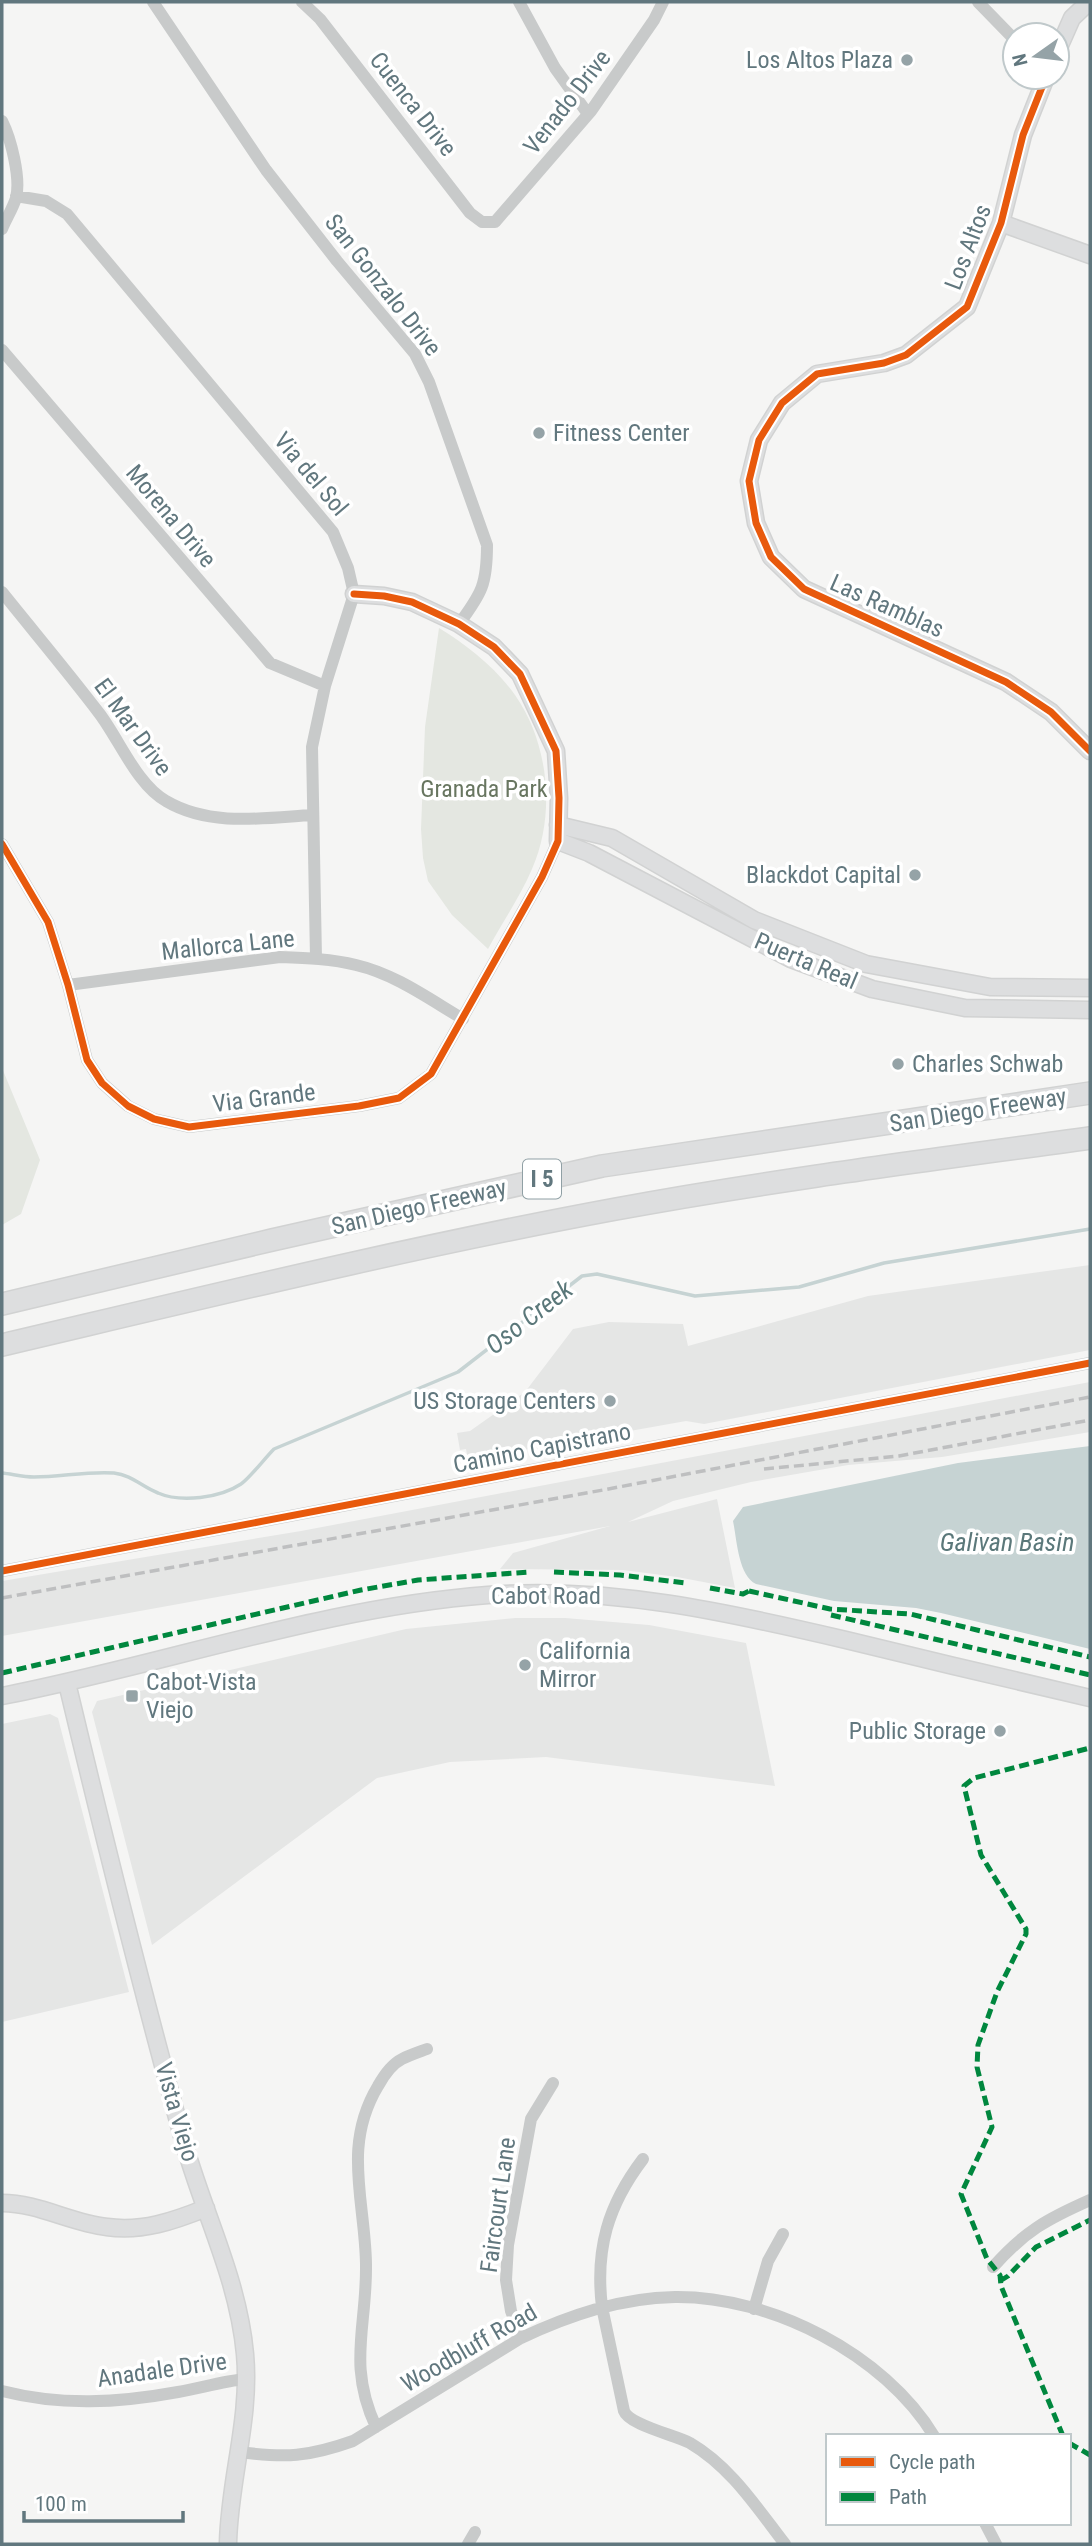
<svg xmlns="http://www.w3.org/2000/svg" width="1092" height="2546" font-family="'Roboto Condensed',sans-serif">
  <rect width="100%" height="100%" fill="#f5f5f4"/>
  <path fill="#e5e6e5" d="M1090,1265v85l-386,74 -18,-3 -218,39 -2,-11 -6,1 -3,-17 13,-2 55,-39 48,-63 36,-7 74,2 5,22 180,-50z
    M1090,1382v50l-148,25 -94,8 -97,17 -78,19 -45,21 89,-23 18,89 -58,-11 -54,-7 -123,-1 13,-16 97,-27 -608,110v-55l299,-50z
    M515,1618h50l84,7 97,18 29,143 -229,-29 -96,5 -73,16 -225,167 -60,-233 5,-11 309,-72z
    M50,1714l8,4 71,274 -127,30v-298z"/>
  <path fill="#e4e7e1" d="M439,628c28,17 56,39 76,67 34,48 41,120 17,174 -12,28 -30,54 -44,80l-36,-34 -24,-34 -5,-23 -2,-29 4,-102z
    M2,1068l38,92 -19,54 -19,11z"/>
  <path fill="#c6d3d3" d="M1090,1446v203l-149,-36 -25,-5 -82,-7 -78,-17c-18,-9 -19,-44 -23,-63l10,-14 215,-44z"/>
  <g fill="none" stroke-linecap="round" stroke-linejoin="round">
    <path stroke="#c6d3d3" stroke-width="3.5" d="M2,1473c10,1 21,4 32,4 27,0 53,-6 80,-4 18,2 28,14 44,20 23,10 62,5 83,-9 8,-5 24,-26 33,-35l184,-77 124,-96 15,-2 98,22 104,-9 85,-24 206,-34"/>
    <defs>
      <path id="secondary" d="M1057,52l15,-34 17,-16
        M1046,77l-23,58 -22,88 -34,84 -61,48 -22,8 -67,11 -35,29 -23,37 -10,41 7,42 15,34 33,32 202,93 45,30 39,39
        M1001,223l89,32
        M354,594l30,2 28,6 47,22 35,23 26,27 36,77 3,47 -1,43 31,12 202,106 81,30 93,19 125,2
        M558,825l54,13 142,82 112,44 124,23 100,1
        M67,1683c36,151 74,303 115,453 20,74 56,141 63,218 6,65 -16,126 -17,190
        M2,1696c160,-31 323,-89 486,-101 123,-9 239,17 358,45 81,20 163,39 244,58
        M2,2203c36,0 69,20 105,24 35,5 67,-6 99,-19"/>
      <path id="highway" d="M2,1304l270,-64 330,-74 488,-73
        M2,1345c204,-48 408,-98 614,-136 157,-29 316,-49 474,-71"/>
    </defs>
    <use href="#secondary" stroke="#d1d2d2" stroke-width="19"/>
    <use href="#highway" stroke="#d1d2d2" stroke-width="24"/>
    <path stroke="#c8caca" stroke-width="12" d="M153,2l113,168 71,91 78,93 14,28 58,163c0,39 -5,48 -28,79
      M302,2l18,17 150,194 12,9h13l96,-111 63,-91 9,-18
      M519,2l36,66 33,46
      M978,2l37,38
      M2,121c9,18 19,57 14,77 -3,10 -10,21 -14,31
      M16,196l30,5 21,13 266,318 15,36 6,26 -29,92 -13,61 4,211
      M2,350l268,313 55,23
      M2,592c32,40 65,79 97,121 20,26 38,72 67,88 44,26 98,17 146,14
      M2,844l46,78 20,63 19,75 15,23 26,23 26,13 35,8 170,-21 40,-8 32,-24 111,-197 16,-36
      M68,985l212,-28c26,1 52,2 76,8 39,9 73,34 107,54
      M2,1571l1088,-208
      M643,2159c-35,46 -48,90 -41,148l22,104c5,14 51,24 66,32 41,24 67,65 95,101
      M993,2267c32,-36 54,-48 97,-67
      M754,2309l14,-48 15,-27
      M521,2338l-10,-27 -5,-31 2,-35 23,-126 22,-36
      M2,2391c59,15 116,12 176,1 23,-4 45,-11 68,-13
      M376,2427c-29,-63 -9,-99 -10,-163 -1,-64 -24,-118 12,-178 5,-9 14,-22 24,-27 8,-4 17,-7 25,-10
      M239,2452c47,6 69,5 114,-11l168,-103c49,-23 99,-40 154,-41 96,-1 209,57 259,139
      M985,2523l11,21
      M468,2544l7,-12"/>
    <use href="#secondary" stroke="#dddedf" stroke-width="16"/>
    <use href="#highway" stroke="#dddedf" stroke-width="21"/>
    <path stroke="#bebfc0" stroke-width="3.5" stroke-dasharray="10 5" stroke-linecap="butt" d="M764,1469l135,-13 191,-36
      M2,1598l601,-108 487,-93"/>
    <path stroke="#00873e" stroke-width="5" stroke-dasharray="10 5" stroke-linecap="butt" d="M554,1572l66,3 65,8
      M710,1588l33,6 8,-4
      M749,1591l81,18 80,5 180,43
      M831,1615l259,60
      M2,1673l359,-83 57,-10 111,-8
      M1000,2281l8,-5 28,-29 54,-27
      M1063,2436l-62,-150 -1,-11 -13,-16 -26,-65 31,-67 -15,-60 1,-22 19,-53 29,-58v-5l-45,-74 -17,-69 10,-8 116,-30
      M1069,2443l21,12"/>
    <defs>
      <path id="cycleway" d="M1046,77l-23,58 -22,88 -34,84 -61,48 -22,8 -67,11 -35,29 -23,37 -10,41 7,42 15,34 33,32 202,93 45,30 39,39
        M2,844l46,78 20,63 19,75 15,23 26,23 26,13 35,8 170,-21 40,-8 32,-24 111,-197 16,-36 1,-43 -3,-47 -36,-77 -26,-27 -35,-23 -47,-22 -28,-6 -30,-2
        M2,1571l1088,-208"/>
    </defs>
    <use href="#cycleway" stroke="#fff" stroke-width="11"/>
    <use href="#cycleway" stroke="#e8590c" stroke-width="7"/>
  </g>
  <g fill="#95a3a7" stroke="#fff" stroke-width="2.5">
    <circle cx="907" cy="60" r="7"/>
    <circle cx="539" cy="433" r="7"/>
    <circle cx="915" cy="875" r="7"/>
    <circle cx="898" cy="1064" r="7"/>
    <circle cx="610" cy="1401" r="7"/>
    <circle cx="525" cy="1665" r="7"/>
    <rect x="125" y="1689" width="14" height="14" rx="3.5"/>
    <circle cx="1000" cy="1731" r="7"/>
  </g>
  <g text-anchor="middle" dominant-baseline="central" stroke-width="7" stroke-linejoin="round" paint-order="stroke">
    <rect fill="#fff" stroke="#90a0a5" stroke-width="2" x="523" y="1159.5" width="38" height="39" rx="5"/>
    <g font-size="23" font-weight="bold" fill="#61777e">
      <text x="542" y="1179">I 5</text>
    </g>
    <g font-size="24" fill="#61777e" stroke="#fff" text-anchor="end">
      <text x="893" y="60">Los Altos Plaza</text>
      <text x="553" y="433" text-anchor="start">Fitness Center</text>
      <text x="901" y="875">Blackdot Capital</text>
      <text x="912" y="1064" text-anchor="start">Charles Schwab</text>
      <text x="596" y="1401">US Storage Centers</text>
      <text x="539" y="1651" text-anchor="start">California<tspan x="539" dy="28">Mirror</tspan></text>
      <text x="146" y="1682" text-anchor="start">Cabot-Vista<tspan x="146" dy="28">Viejo</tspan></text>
      <text x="986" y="1731">Public Storage</text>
    </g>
    <g font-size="24" fill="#61777e" stroke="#fff">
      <text transform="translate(567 102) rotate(-52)">Venado Drive</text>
      <text transform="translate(413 104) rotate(52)">Cuenca Drive</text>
      <text transform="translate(968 247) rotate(-69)">Los Altos</text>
      <text transform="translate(383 285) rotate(52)">San Gonzalo Drive</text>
      <text transform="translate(311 474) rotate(50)">Via del Sol</text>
      <text transform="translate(171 516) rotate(50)">Morena Drive</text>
      <text transform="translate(887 606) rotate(24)">Las Ramblas</text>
      <text transform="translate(133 727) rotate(54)">El Mar Drive</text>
      <text transform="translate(228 945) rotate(-6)">Mallorca Lane</text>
      <text transform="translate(806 961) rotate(23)">Puerta Real</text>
      <text transform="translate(264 1098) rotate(-7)">Via Grande</text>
      <text transform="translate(978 1110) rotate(-9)">San Diego Freeway</text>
      <text transform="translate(419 1207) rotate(-13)">San Diego Freeway</text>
      <text transform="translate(542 1448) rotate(-11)">Camino Capistrano</text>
      <text x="546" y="1596">Cabot Road</text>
      <text transform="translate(177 2112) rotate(74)">Vista Viejo</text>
      <text transform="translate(498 2205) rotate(-82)">Faircourt Lane</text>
      <text transform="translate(469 2348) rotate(-30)">Woodbluff Road</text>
      <text transform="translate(162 2370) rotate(-8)">Anadale Drive</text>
    </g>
    <g font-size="24" fill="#687660" stroke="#fff">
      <text x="484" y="789">Granada Park</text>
    </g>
    <g font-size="26" font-style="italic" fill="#5b787a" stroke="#fff">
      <text transform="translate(529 1317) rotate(-38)">Oso Creek</text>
      <text x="1007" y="1542">Galivan Basin</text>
    </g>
  </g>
  <rect width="1092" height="2546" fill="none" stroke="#61777e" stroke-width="7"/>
  <rect x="826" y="2434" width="245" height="91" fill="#ffffff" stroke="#c0c9cb" stroke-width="2"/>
  <rect x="840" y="2457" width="35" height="10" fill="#e8590c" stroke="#c0c9cb" stroke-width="2"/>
  <text x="889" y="2469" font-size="21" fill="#61777e">Cycle path</text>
  <rect x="840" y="2492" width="35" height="10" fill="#00873e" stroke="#c0c9cb" stroke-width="2"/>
  <text x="889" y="2504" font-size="21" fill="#61777e">Path</text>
  <g transform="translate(1036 56) rotate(256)"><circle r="33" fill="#ffffff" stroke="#c0c9cb" stroke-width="2"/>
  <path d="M0-5L12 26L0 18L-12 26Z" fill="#95a3a7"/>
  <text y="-10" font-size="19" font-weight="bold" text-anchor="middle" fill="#61777e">N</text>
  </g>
  <path d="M24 2511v10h159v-10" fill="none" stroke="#61777e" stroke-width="3.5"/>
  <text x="35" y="2511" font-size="21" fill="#61777e" stroke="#ffffff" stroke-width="5" paint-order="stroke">100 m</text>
</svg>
